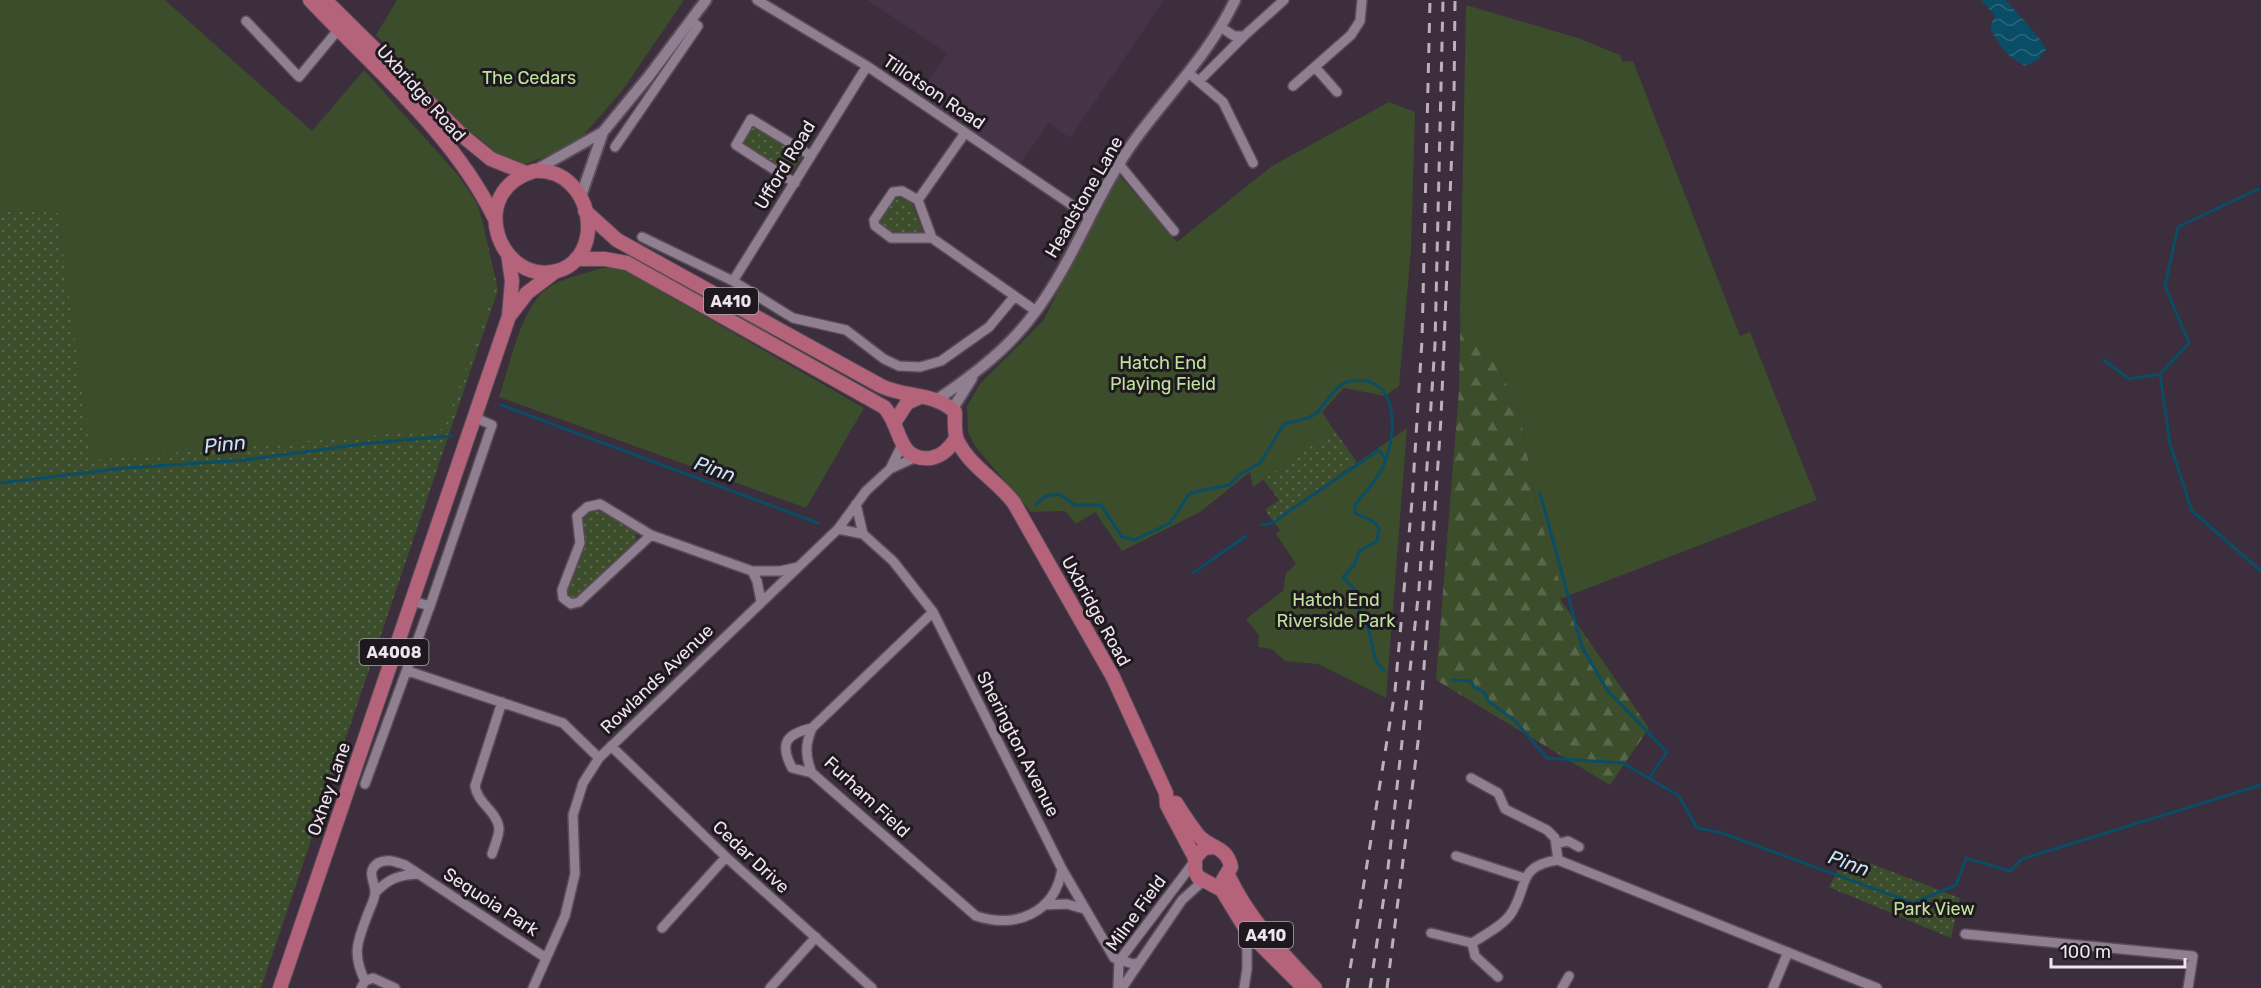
<svg xmlns="http://www.w3.org/2000/svg" width="2261" height="988" font-family="Rubik,sans-serif">
  <defs>
    <pattern id="grass-dots" width="8" height="8" patternUnits="userSpaceOnUse" patternTransform="scale(1.5)"><rect width="8" height="8" fill="#3c4d2b"/><path d="M2 2h.1M6 6h.1" fill="none" stroke="#58664a" stroke-width="1.8" stroke-linecap="round"/></pattern>
    <pattern id="forest-firs" width="22" height="20" patternUnits="userSpaceOnUse" patternTransform="scale(1.5)"><rect width="22" height="20" fill="#3c4d2b"/><path d="M5 1l3.5 6h-7zM16 11l3.5 6h-7z" fill="#58664a"/></pattern>
    <pattern id="water-waves" width="16" height="10" patternUnits="userSpaceOnUse" patternTransform="scale(1.5)"><rect width="16" height="10" fill="#094d66"/><path d="M0 5q4-4 8 0t8 0" fill="none" stroke="#2d667c"/></pattern>
  </defs>
  <rect width="100%" height="100%" fill="#3c2e3c"/>
  <path fill="#463347" d="M867,0h297l-94,138 -21,-15 -29,41 -101,-70 28,-41z"/>
  <path fill="url(#grass-dots)" d="M753,124l50,32 -13,19 -48,-30z
    M904,197l8,6 11,29 -25,2 -18,-9 2,-10 12,-17z
    M0,210l58,2 34,248 402,-171 -10,-61 14,62 -237,698h-261z
    M1334,430l23,32 -84,59 -8,-11 14,-10 -16,-21z
    M588,510l16,2 32,20 1,10 -59,56 -9,1 -3,-11 18,-51 -3,-15z
    M1846,854l114,44 -9,40 -122,-51z"/>
  <path fill="url(#forest-firs)" d="M1461,292l39,77 21,50 15,85 26,86 -2,9 89,129 -39,57 -174,-105 23,-290z"/>
  <path fill="#3c4d2b" d="M0,0h165l147,131 52,-61 94,105 19,28 7,24 10,61 -50,141 -353,31 -33,-247 -58,-3z
    M397,0h287l-62,91 -47,54 -60,23 -59,-48 -80,-85z
    M1466,5l112,33 42,17 3,7 10,-1 107,275 10,-4 67,168 -257,99 2,-9 -26,-86 -15,-85 -21,-50 -40,-52z
    M1389,102l26,10 -4,137 -12,137 -14,10 -41,-8 -22,24 12,18 -81,57 -3,-15 -50,40 -78,39 -27,-39 -19,12 -11,-13 -34,1 -56,-66 -7,-14 -1,-26 13,-22 63,-63 75,-147 59,68 95,-76z
    M602,268h19l243,140 -58,100 -307,-111c11,-32 21,-86 46,-107 16,-12 39,-16 57,-22z
    M1407,428l-21,270 -68,-34 -33,-3 -13,-12 -14,-2 1,-12 -13,-16 37,-28 3,-18 10,-9 -20,-30 4,-4 -7,-9z"/>
  <path fill="url(#water-waves)" d="M1981,0h25l34,39 6,10 -8,11 -12,6c-18,-8 -28,-21 -36,-39l5,-11z"/>
  <g fill="none" stroke-linecap="round" stroke-linejoin="round">
    <path stroke="#094d66" stroke-width="3" d="M2258,189l-80,38 -13,59 24,57 -29,31 10,70 22,67 69,60
      M2104,360l25,19 31,-5
      M501,405l317,118
      M0,483l126,-15 119,-8 125,-17 82,-7
      M1540,493l42,154 25,43 60,62 -18,26
      M1036,504l10,-8 13,-2 16,11h26l21,32 13,3 35,-17 20,-30 39,-8 10,-10 21,-12 24,-39c9,-3 24,-4 31,-10 13,-10 18,-30 36,-33 47,-7 46,49 35,78 -6,18 -19,32 -31,45v9l18,8 6,7 -2,13 -17,10 -6,14 -11,12 11,12c0,22 4,17 12,34 9,19 2,31 18,48
      M1262,525l10,-2 107,-73 6,9
      M1193,573l53,-37
      M1452,680l19,1 3,6 11,6 3,8 27,20 32,37 76,5 56,33 18,32 25,5 191,70 43,-18 10,-27 44,13 12,-12 239,-74"/>
    <defs>
      <path id="minor" d="M757,0l110,66 221,150
        M246,21l53,56 39,-47
        M1222,28l12,8h10l40,-36
        M1315,67l22,25
        M1190,74l33,28 30,61
        M1199,81l45,-45
        M1293,86l58,-51 9,-14 2,-21
        M965,133l-47,67 14,38 104,73
        M615,147l83,-121 -7,-5
        M1119,164l55,67
        M795,183l-59,-38 15,-26 59,36
        M918,200l-16,-9 -9,1 -19,28 1,6 16,12h41
        M642,237l91,44 60,37 53,12 38,29 15,7 21,1 21,-6 48,-34 25,-30
        M733,281l134,-215
        M890,469l26,-12
        M838,529l25,5 -7,-30
        M863,534l30,27 40,51 129,257 52,89 19,6 7,-2
        M651,535l-51,-31 -13,3 -10,9 3,27 -18,47 1,8 8,6 8,-2 72,-67 101,36h28l18,-4
        M752,571l5,10 4,20
        M430,606l62,-181 -16,-7
        M933,612l-121,116c-7,17 -7,28 0,45l164,143c40,13 79,-3 86,-47
        M408,671l155,52 36,35
        M812,728c-26,6 -33,15 -20,40l20,5
        M611,746l115,111 146,131
        M1471,778l27,15 7,16 42,21 8,8 3,22
        M365,784l65,-178 -18,-5
        M1556,844l12,-3 11,6
        M492,854c2,-7 7,-18 7,-25 -1,-17 -22,-26 -24,-43l27,-84
        M1456,856l68,22
        M1558,860l319,128
        M375,893c14,-15 24,-18 44,-19
        M1044,905l23,-1 17,5
        M662,928l64,-71
        M1431,933l41,10c12,-8 29,-16 38,-28 19,-26 5,-49 48,-55
        M1965,934l228,22 -5,32
        M1472,943l3,13 23,21
        M365,981l8,-3 22,10
        M361,988l4,-7c-14,-29 -7,-41 4,-70 2,-5 6,-13 6,-18 1,-10 -10,-21 3,-30 9,-5 18,-1 27,2l141,93
        M533,988l32,-72 10,-42 -2,-59 10,-32 16,-25 239,-229 28,-38 24,-22 12,-24
        M770,988l46,-51
        M1118,988l1,-27 75,-99
        M1122,988l60,-88 21,-19
        M1244,988l3,-19v-38
        M1562,988l7,-12
        M1773,988l15,-36"/>
      <path id="tertiary" d="M534,171l69,-39
        M581,196l22,-64 46,-56 57,-76
        M938,399c37,-25 72,-52 98,-88 40,-54 61,-120 101,-174 35,-47 72,-83 98,-137
        M955,412v-7l17,-27"/>
      <path id="primary" d="M310,0c64,68 142,132 184,217
        M325,0l139,137 27,22 35,14
        M534,171c59,-4 74,86 23,100 -57,15 -93,-79 -23,-100z
        M585,211l32,29 264,146c25,12 53,6 74,26 0,8 -1,20 2,28 13,27 40,40 57,63l99,174 53,116 1,12 28,53
        M576,259h29l22,4 257,144c18,18 12,55 47,51 12,-2 19,-10 25,-20
        M510,315l17,-22 29,-22
        M896,420l11,-17 13,-6
        M1176,803c7,11 14,22 22,32 12,14 29,11 33,32l-8,13
        M1214,847l-10,1 -9,10v13l3,6 24,13 25,41 57,57
        M1228,875c21,45 53,77 87,113
        M280,988l229,-672 3,-35 -4,-27"/>
    </defs>
    <use href="#minor" stroke="#584c58" stroke-width="12"/>
    <use href="#tertiary" stroke="#584c58" stroke-width="14"/>
    <use href="#primary" stroke="#584c58" stroke-width="16"/>
    <use href="#minor" stroke="#907f90" stroke-width="9"/>
    <use href="#tertiary" stroke="#907f90" stroke-width="10"/>
    <use href="#primary" stroke="#b5637b" stroke-width="14"/>
    <path stroke="#bbb0bb" stroke-width="3" stroke-dasharray="10 10" stroke-linecap="butt" d="M1347,988l48,-297 17,-190 10,-161 8,-340
      M1370,988l17,-111 32,-288 16,-245 8,-344
      M1387,988l32,-254 10,-134 12,-182 13,-320 1,-98"/>
  </g>
  <g text-anchor="middle" dominant-baseline="central" stroke-width="6" stroke-linejoin="round" paint-order="stroke">
    <g fill="#1f181f" stroke="#b0a8b0" stroke-width="1.5">
      <rect x="704" y="288" width="54" height="26" rx="4.5"/>
      <rect x="359.5" y="639" width="69" height="26" rx="4.5"/>
      <rect x="1239" y="922" width="54" height="26" rx="4.5"/>
    </g>
    <g font-size="16" font-weight="bold" fill="#eee5ee">
      <text x="731" y="301">A410</text>
      <text x="394" y="652">A4008</text>
      <text x="1266" y="935">A410</text>
    </g>
    <g font-size="18" fill="#bee49c" stroke="#1f181f">
      <text x="529" y="78">The Cedars</text>
      <text x="1163" y="363">Hatch End<tspan x="1163" dy="21">Playing Field</tspan></text>
      <text x="1336" y="600">Hatch End<tspan x="1336" dy="21">Riverside Park</tspan></text>
      <text x="1934" y="909">Park View</text>
    </g>
    <g font-size="18" fill="#eee5ee" stroke="#1f181f">
      <text transform="translate(934 92) rotate(34)">Tillotson Road</text>
      <text transform="translate(421 93) rotate(48)">Uxbridge Road</text>
      <text transform="translate(785 165) rotate(-59)">Ufford Road</text>
      <text transform="translate(1084 197) rotate(-60)">Headstone Lane</text>
      <text transform="translate(1096 611) rotate(61)">Uxbridge Road</text>
      <text transform="translate(657 679) rotate(-44)">Rowlands Avenue</text>
      <text transform="translate(1018 744) rotate(63)">Sherington Avenue</text>
      <text transform="translate(329 789) rotate(-71)">Oxhey Lane</text>
      <text transform="translate(867 797) rotate(43)">Furham Field</text>
      <text transform="translate(751 857) rotate(43)">Cedar Drive</text>
      <text transform="translate(491 902) rotate(33)">Sequoia Park</text>
      <text transform="translate(1136 913) rotate(-54)">Milne Field</text>
    </g>
    <g font-size="20" font-style="italic" fill="#c4e5f6" stroke="#1f181f">
      <text transform="translate(225 444) rotate(-6)">Pinn</text>
      <text transform="translate(715 469) rotate(20)">Pinn</text>
      <text transform="translate(1849 863) rotate(20)">Pinn</text>
    </g>
  </g>
  <path d="M2051 958v9h134v-9" fill="none" stroke="#eee5ee" stroke-width="3"/>
  <text x="2060" y="958" font-size="18" fill="#eee5ee" stroke="#1f181f" stroke-width="4.5" paint-order="stroke">100 m</text>
</svg>
